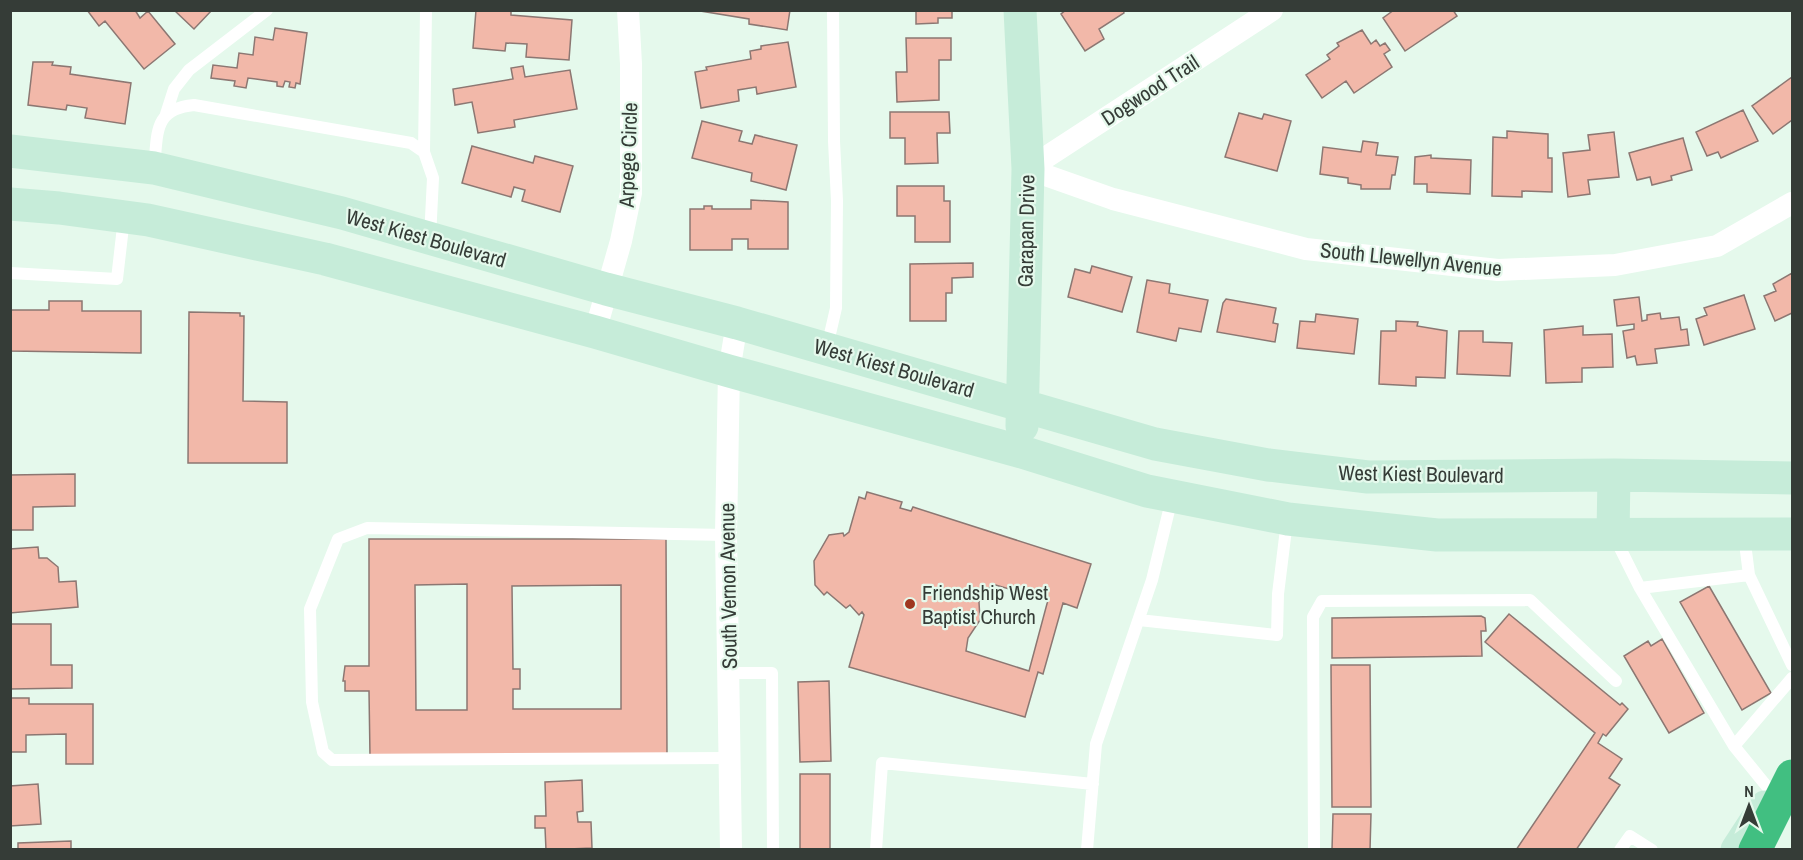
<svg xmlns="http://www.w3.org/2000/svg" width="1803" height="860" font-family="'Archivo Narrow',sans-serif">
  <rect width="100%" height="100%" fill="#e5f9ec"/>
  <path fill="#f2b8a9" stroke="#8c7772" stroke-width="1.5" fill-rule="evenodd" d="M87,10h48l5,8 8,-7 27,33 -31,25 -39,-48 -6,5z
    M174,10h38l-18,19z
    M476,10h35v5l61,5 -3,40 -43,-3 1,-13 -21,-1 -1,8 -32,-3z
    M694,10h96l-3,20 -38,-6v-5z
    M916,10h36v8h-14v5l-22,1z
    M1066,10h57l1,3 -25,16 5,10 -19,12 -24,-37z
    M1394,10h59l4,6 -52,35 -22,-33z
    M275,28l32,5 -7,51 -4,-1 -1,5 -6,-1 1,-5 -5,-1 -2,6 -6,-1v-4l-29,-4 -2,10 -12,-2 1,-5 -24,-3 2,-13 24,3 2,-15 14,2 2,-18 18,3z
    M1362,30l9,14 5,-4 4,6 5,-3 5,7 -6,4 8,13 -38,26 -8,-12 -24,17 -16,-23 24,-16 -3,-4 12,-9 -2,-3z
    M906,38h45v22h-12v40l-42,2 -1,-30h11z
    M788,42l8,45 -39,7 -1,-7 -18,3 1,11 -38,7 -6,-36 12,-2 -1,-3 45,-8 -1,-8 11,-2v-3z
    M33,62h20l-1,3 19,2 -1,7 61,9 -6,41 -40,-6 2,-10 -20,-3 -1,5 -38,-5z
    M523,66l2,11 45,-7 7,39 -63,11 1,7 -37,6 -6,-31 -17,3 -2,-16 60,-10 -2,-11z
    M1792,77v43l-19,14 -21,-28z
    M1743,110l15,31 -37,17 -3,-6 -11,4 -11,-24z
    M890,112h59l1,21h-13l1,30 -33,1v-26h-15z
    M1239,113l23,6 2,-5 27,7 -14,50 -52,-14z
    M702,121l40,10 -3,10 13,3 3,-9 42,10 -11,45 -35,-9 1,-8 -60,-15z
    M1507,131l41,3v24h4v34l-30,-1v6l-30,-1 1,-59 14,1z
    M1614,132l5,45 -31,3 2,14 -22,3 -5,-44 27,-3 -2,-15z
    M1683,138l9,32 -21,6 1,4 -20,5 -2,-8 -13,3 -8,-27z
    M1363,141l15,2 -2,12 22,2 -3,18h-3l-2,14h-29v-4l-13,-2v-5l-28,-4 3,-27 38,5z
    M472,146l61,17 2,-7 38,10 -13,46 -38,-11 3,-11 -11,-3 -3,10 -49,-14z
    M1431,155v3l40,2 -1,34 -43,-2v-8h-13l1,-27z
    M897,186h47v15h6v41h-35v-26h-18z
    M751,200l37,2v47h-40v-10h-16v11h-42v-41h14v-3h8v3h39z
    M973,263v14l-21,1v15h-6v28h-36v-57z
    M1092,266l40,11 -10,35 -54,-15 7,-28 15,4z
    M1792,273v40l-17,8 -11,-25 12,-5 -3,-7z
    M1147,280l23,4 -1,9 39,7 -7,32 -22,-4 -3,13 -39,-9z
    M1744,295l11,34 -51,16 -8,-26 11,-4 -3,-7z
    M1639,297l3,24 5,-1v-5l13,-2 1,6 18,-2 2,13 6,-1 2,16 -34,4 2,14 -20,2 -2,-9 -8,2 -4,-27 11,-2v-5l-17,2 -3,-26z
    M1226,299l50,9 -3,15 5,1 -3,18 -58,-10 6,-29z
    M49,301h33v10h59v42l-131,-2v-41h39z
    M189,312l51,1v3h4l-1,85 44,1v61h-99z
    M1316,314l42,5 -4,35 -57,-6 3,-27 15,1z
    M1396,321l22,1 -1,4 30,5 -2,47 -29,-1v9l-37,-2 2,-53h15z
    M1583,326v9l29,-1 1,33 -31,1v14l-36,1 -2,-53z
    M1459,331h24v11l29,1 -2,33 -53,-2z
    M75,474v32l-42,1v23h-23v-55z
    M867,492l35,10 -2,6 11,3 2,-4 178,57 -14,44 -14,-5 -20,71 -5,-2 -13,45 -176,-50 15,-52 -2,-3 -3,3 -9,-10 -4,3 -19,-16 -3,3 -9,-10 -1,-24 15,-26 14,-2 1,3 5,-4 10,-35 6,2zM992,584l56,16 -19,71 -63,-20 2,-13 12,-18 -1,-18z
    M369,539h297l1,216 -297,1 -1,-65h-24v-10h-2l2,-15h24zM467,584v126h-51l-1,-125zM621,585v124h-108v-20h7v-20h-7l-1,-83z
    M38,547l1,11h8l11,9 1,15 17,-1 2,26 -68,6v-64z
    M1709,586l62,107 -29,17 -62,-108z
    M1509,614l111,91 2,-2 6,6 -22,27 -3,-2 -5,9 24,16 -13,19 11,7 -44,65h-60l79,-117 -110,-91z
    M1481,616l4,2 1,13h-5l1,25 -150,2v-40z
    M10,624h41v41h21v23l-62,1z
    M1662,639l42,74 -35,20 -45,-77 24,-15 3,5z
    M1331,665h39l1,142h-39z
    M829,681l2,80 -31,1 -2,-80z
    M10,698h19v6h64v60h-27v-30l-40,1v17h-16z
    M800,774h30v76h-30z
    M582,780l1,31 -6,1 1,10h13l1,26 -46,2 -1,-22h-10v-12h11l-1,-34z
    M38,784l3,40 -31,2v-40z
    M1333,814h38l-1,36h-38z
    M71,841v9h-53v-7z"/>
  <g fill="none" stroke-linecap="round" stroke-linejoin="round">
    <path stroke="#fff" stroke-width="12" d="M166,114l8,-25 15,-19 78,-60
      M424,152l2,-142
      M154,167c4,-34 -1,-58 40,-62l217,38 13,9 9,26 -3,60
      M10,273l107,6 7,-61
      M827,347l9,-39 1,-107 -3,-60 -1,-131
      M726,535l-359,-7 -29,11 -28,70 2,93 11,50 9,8 398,-2
      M1744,535l5,40 43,90
      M1615,538l25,50 94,158 39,48
      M1640,588l109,-13
      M1139,620l138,15 1,-41 9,-73
      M729,673h43l1,177
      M1734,746l58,-68
      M876,850l6,-87 211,21
      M1087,850l9,-106 56,-164 20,-82
      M1314,850l-1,-233 9,-16 208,-1 86,81
      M1620,850l10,-14 22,14"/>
    <path stroke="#fff" stroke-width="22" d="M1028,169l85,30 193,50 192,21 117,-5 102,-19 75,-43
      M1028,169l244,-159
      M595,332l26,-91 10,-48v-129l-3,-54
      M731,850l-5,-315 3,-164 8,-48"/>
    <path stroke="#c6ecd9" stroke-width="33" d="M1020,10l8,159 -6,257
      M10,151l144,17 188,45 264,76 131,34 418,121 113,21 100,12 246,-2 178,3
      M10,204l49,4 89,12 177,39 270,73 134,39 293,81 125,39 141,28 149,16 355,-1
      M1613,534l1,-59
      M1737,850l28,-43"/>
    <path stroke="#41bf81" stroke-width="33" d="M1755,850l37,-74"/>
  </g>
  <circle fill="#9f371f" stroke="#e5f9ec" stroke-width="2" cx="910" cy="604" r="6"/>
  <g text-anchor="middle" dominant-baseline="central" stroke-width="4.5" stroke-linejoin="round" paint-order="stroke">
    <g font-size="21" fill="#353c37" stroke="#e5f9ec">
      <text transform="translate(1150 90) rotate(-33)">Dogwood Trail</text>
      <text transform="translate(628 155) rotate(-88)">Arpege Circle</text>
      <text transform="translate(1026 231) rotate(-89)">Garapan Drive</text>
      <text transform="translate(426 238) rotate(16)">West Kiest Boulevard</text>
      <text transform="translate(1411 259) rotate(6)">South Llewellyn Avenue</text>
      <text transform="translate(894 368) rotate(16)">West Kiest Boulevard</text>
      <text transform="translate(1421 474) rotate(1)">West Kiest Boulevard</text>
      <text transform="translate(728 586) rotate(-91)">South Vernon Avenue</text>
    </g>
    <g font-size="21" fill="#353c37" stroke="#e5f9ec" text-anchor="start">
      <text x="922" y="592">Friendship West<tspan x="922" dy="24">Baptist Church</tspan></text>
    </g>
  </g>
  <rect width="1803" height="860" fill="none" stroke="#353c37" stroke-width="24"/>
  <g transform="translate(1749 806)" stroke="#e5f9ec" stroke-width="4.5" paint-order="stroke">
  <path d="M0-4.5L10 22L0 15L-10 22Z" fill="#353c37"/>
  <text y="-9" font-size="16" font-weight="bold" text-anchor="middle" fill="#353c37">N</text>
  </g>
</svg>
